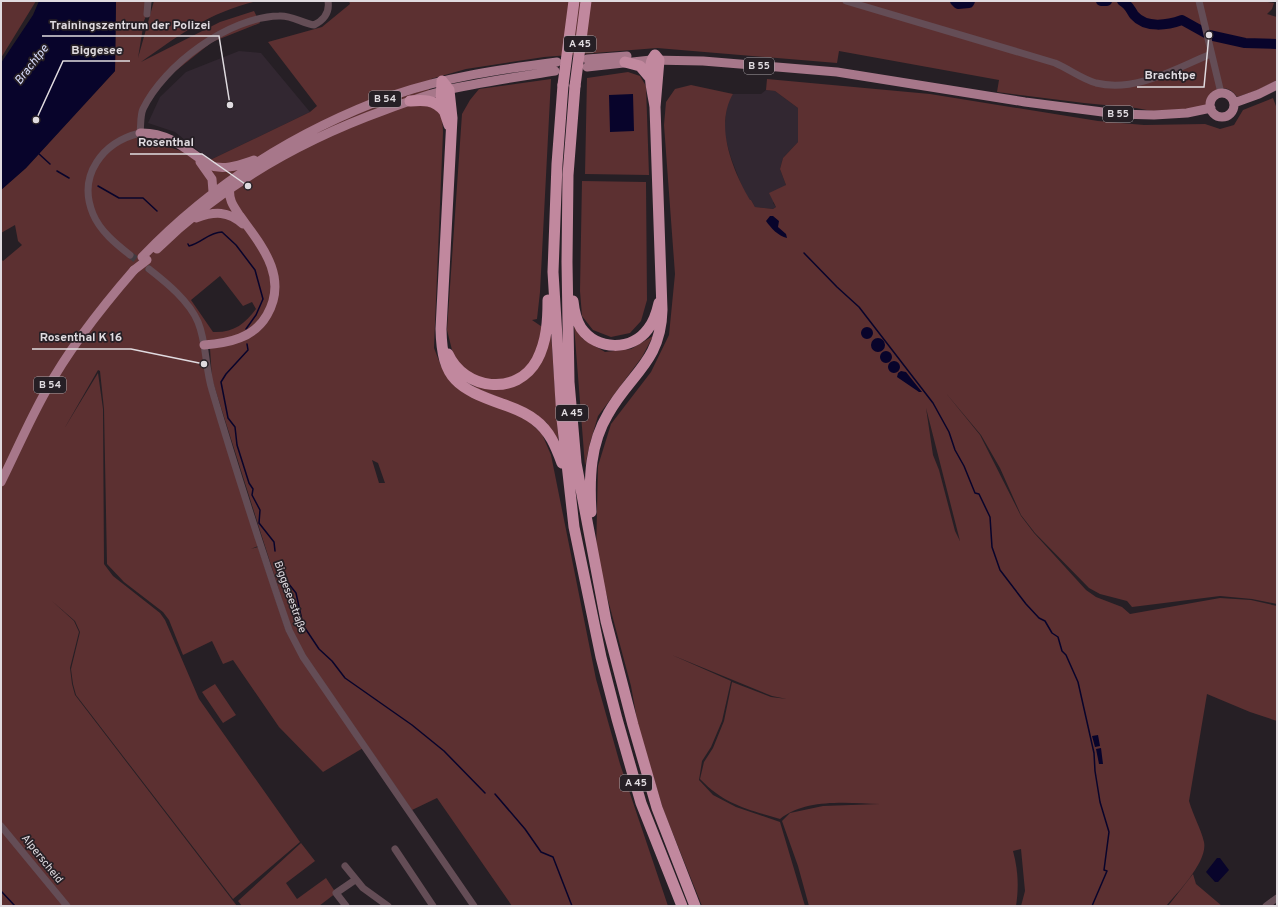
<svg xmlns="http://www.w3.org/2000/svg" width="1278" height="907" font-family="Overpass,sans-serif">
  <rect width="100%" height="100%" fill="#261f25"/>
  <path fill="#322731" d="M239,51l22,2 49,59 -100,48 -35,-28 -27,-9 12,-26 26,-25z
    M766,90l9,1 23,17v34l-15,16 -3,11 6,16 -13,18 3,4 -3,2 -18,-2 -4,-7 -1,1 -7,-12 -12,-31 -7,-25 3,-30 6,-9h28z"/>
  <path fill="#5c3031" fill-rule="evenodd" d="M1,1h35l-35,57z
    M116,1h36l-8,20 -6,37 16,-57h103c-47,11 -78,34 -116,61l79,-40 34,-11 6,12 -48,19 -49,39 -25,40 -1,16 73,23 100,-48 7,-6 -49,-64 54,-15 28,-23 -1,-3h913l12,2 -2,6 -5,5 10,3v63l-19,10 -21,7c-11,-16 -26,-8 -31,8l-14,4 -40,2 -16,-3 -52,-5 -87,-11 2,-12 -160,-29 -2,12 -180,-15 -113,9 -78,12 -35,10 -4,25 15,10 1,18 -9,216 7,18 9,14 74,37 18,17 9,21 45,224 24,85 48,142h-156l-75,-108 -25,12 -107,-155 -14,-27 -79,-249 -2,-31 -5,-1 4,43 49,156 -7,3 7,-2 28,84 77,117 -40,24 -44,-45 -46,-67 -10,4 -11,-23 -29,14 -14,-35 -6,-8 -39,-30 -17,-18 -3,-155 -4,-38 -2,-1 -34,59 34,-56 5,36 1,155 9,12 47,37 5,7 34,79 101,143 -67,57 -157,-204 -3,-11 -2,-15 9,-37 -5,-11 -23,-20 22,20 5,11 -9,36 2,16 3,11 162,211h-169l-67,-81v-566l2,2 19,-16 -4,-4 -3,-16 -14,8v-43l25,-22 89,-97zM220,276l23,30 9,-4 4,7c-11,15 -23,24 -43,23l-22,-32zM372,460l6,3 7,20h-6z
    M628,72l12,4 6,10 3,89 -64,-1 2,-96z
    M551,79l-11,213 -3,27 -5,1 19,13 8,115 -12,-25 -20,-14 -49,-20 -15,-10 -11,-29 -5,-20 15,-216 8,-14 9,-11z
    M767,79l163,15 168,27 46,4 61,-1 15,5 14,-4 9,-15 30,-12 4,11v495l-25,-5 -32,-3 -88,11 -5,-6 -27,-7 -11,-6 -54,-55 -14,-18 -21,-47 -19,-33 -36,-43 35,43 41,81 13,17 52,57 10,7 26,10 8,7 90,-16 31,2 26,6v115l-27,-9 -43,-18 -18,107c4,14 12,28 15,41 4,19 -26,50 -38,64h-145l4,-15 -4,-42 -8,2c5,18 6,36 3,55h-207l-11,-40 -16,-45 8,-8 33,-7 57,-2c-32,-1 -74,-6 -100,15 -33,-10 -55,-14 -80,-40l4,-17 9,-14 11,-27 8,-39 39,15 16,2 -15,-3 -100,-41 59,26 -9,40 -11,26 -9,14 -3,19 14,15 23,12 44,15 25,84h-103l-39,-97 -25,-84 -7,-39 -35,-131 2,-89 13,-42 40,-52 18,-37 6,-61 -11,-149 2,-23 9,-13 16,-4 42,9c-19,32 0,77 17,106h1l4,7 18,2 3,-2 -7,-14 17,-8 -6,-16 3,-11 15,-16v-34l-23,-17 -9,-1zM926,408l34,133 -5,-10 -16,-61 -6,-15z
    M582,181l64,1 1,118 -6,21 -11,12 -19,4 -18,-7 -11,-14 -2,-25z
    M574,325l9,14 22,13 26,-3 22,-13 -11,21 -44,59 -8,27 -5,23z
    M215,684l21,31 -13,8 -21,-31z
    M1,827l65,79h-65z
    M301,843l14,18 -29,22 11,16 29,-21 10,15 -17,13h-77l-4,-5z
    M1193,874l3,10 26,22h-54z"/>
  <path fill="#08042b" d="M39,1h77l-1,70 -89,97 -25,22v-127l32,-48z
    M633,94l1,37 -24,1 -1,-37z
    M770,216h3l6,5 -1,6 8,7 1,4c-9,-2 -16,-10 -21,-17z
    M861 333a6 6 0 1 1 12 0a6 6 0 1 1-12 0Z
    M871 345a7 7 0 1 1 14 0a7 7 0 1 1-14 0Z
    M880 357a6 6 0 1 1 12 0a6 6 0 1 1-12 0Z
    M888 367a6 6 0 1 1 12 0a6 6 0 1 1-12 0Z
    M901,371l5,1 16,20h-3l-22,-15 1,-4z
    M1098,735l2,11 -5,1 -3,-11z
    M1101,748l2,16h-4l-3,-15z
    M1217,858h3l9,12 -11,12h-3l-9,-10z"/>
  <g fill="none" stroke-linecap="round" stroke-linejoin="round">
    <path stroke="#08042b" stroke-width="1.5" d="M38,153l12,11
      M57,171l12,7
      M98,186l21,12h24l14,13
      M188,244l1,2c13,-3 20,-14 33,-14l14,13 19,25 8,29 -7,16 -10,14
      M804,253l33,34 22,20 74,96 16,29 6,18 9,16 11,27 4,1 11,23 2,30 8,23 26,34 13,14 6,3 7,12 6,4 4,14 4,4 12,27 16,71 1,18 5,31 9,30 -5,38 3,1 -15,35
      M247,344l1,6 -22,24 -5,8 7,36 7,9 2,18 12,38 4,6 -1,6 8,15 -1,13 15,19 1,9
      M277,564l3,9 16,20 7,32 16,24 13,12 13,17 67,47 32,26 41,42
      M495,794l30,35 16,23 12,5 19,49
      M1,891l14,15"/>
    <path stroke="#08042b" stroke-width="10" d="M955,1l3,3 11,-1 1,-2
      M1101,1h6
      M1122,1c7,4 8,8 12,14 12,14 34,10 48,5l27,15 36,8 32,1"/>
    <path stroke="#423b41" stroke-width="7" stroke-dasharray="7 3.5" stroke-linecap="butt" d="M130,255l19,14"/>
    <path stroke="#644d56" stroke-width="7" d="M846,1l209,62c14,6 27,16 41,20 40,10 80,-15 115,-29
      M1199,1l22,92
      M147,14l1,-13
      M130,255c-14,-11 -30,-24 -37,-41 -16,-39 10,-72 47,-81 1,-7 0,-17 3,-24 21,-44 86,-92 136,-93 12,-1 23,7 35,9 10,-5 16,-12 14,-24
      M149,269c18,14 40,32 49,53 9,22 7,46 14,68 24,81 50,161 77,240l14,27 171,249
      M1,826l66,80
      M395,849l38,57
      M345,866l18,22 25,18
      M346,906l-10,-13 19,-13
      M1266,906l11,-8"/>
    <path stroke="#a7778a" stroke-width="9" d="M587,59l40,-3
      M587,67l64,-7 52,1 134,11 188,30 93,12 36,1 33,-2 24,-5
      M1210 105a12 12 0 1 1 24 0a12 12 0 1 1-24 0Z
      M1234,103l25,-9 18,-9
      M140,133c29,-1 47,17 69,32 15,6 30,0 45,-5
      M200,162l12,17 1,13
      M196,218c19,-7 32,-7 47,6
      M157,249c65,-64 142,-108 228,-139 19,-7 38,-14 57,-19 38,-9 75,-14 113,-20
      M142,257c70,-73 156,-127 252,-162 52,-18 108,-26 163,-33
      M204,345c25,-2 50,-7 63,-30 22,-38 -6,-70 -27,-99 -6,-9 -12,-16 -10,-28
      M1,482c15,-30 28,-61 45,-91 24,-44 55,-83 88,-121"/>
    <path stroke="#c1889e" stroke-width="11" d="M625,62l15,4 11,13
      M442,81l7,9 3,28 -11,211c1,51 17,59 61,75 12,4 23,8 33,16 15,11 21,27 27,43
      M442,81l-1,20 8,24
      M563,85l-6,79 -4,108 9,147 12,108 27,130 16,62 24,84 41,103
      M575,86l-7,89 -1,87 2,120 7,81 30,158 27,104 24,83 38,98
      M410,101c13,-1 24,-2 34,10
      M573,301c1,10 3,19 8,27 16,23 51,23 67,1 6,-7 9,-17 11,-26
      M448,354c16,36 69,43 89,6 10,-19 11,-40 11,-60
      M591,512c-2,-34 -1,-68 17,-98 22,-40 53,-52 54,-104l-7,-203c-2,-15 -10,-40 0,-52l4,5 -4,47"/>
    <path stroke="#a7778a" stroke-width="9" d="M134,270l13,-10"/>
    <path stroke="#c1889e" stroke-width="11" d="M563,85l11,-84
      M575,86l11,-85"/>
  </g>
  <g text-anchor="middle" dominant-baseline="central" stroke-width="3.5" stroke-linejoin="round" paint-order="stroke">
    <g fill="#261f25" stroke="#a8a3a8" stroke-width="1">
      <rect x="564" y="36" width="32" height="16" rx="3"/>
      <rect x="744" y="58" width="30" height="16" rx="3"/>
      <rect x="369" y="91" width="32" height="16" rx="3"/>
      <rect x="1103" y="106" width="30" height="16" rx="3"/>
      <rect x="34" y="377" width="32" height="16" rx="3"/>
      <rect x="556" y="405" width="32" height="16" rx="3"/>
      <rect x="620" y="775" width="32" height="16" rx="3"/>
    </g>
    <g font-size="10" font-weight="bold" fill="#e0dbe0">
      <text x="580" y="44">A 45</text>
      <text x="759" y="66">B 55</text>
      <text x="385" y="99">B 54</text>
      <text x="1118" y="114">B 55</text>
      <text x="50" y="385">B 54</text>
      <text x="572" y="413">A 45</text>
      <text x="636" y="783">A 45</text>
    </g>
    <g font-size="11" fill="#e0dbe0" stroke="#261f25">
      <text transform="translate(290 597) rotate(70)">Biggeseestraße</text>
      <text transform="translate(42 859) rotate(51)">Alperscheid</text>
    </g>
    <g font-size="12" font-style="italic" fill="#d6dbfa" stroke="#261f25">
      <text transform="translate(32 65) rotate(-52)">Brachtpe</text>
    </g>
  </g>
  <path fill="none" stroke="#e0dbe0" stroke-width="1.5" d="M230 105L219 36H42M36 120L63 61H130M1209 35L1204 87H1137M248 186L202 154H130M204 364L131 349H32"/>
  <g fill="#e0dbe0" stroke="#261f25" stroke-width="1.5">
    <circle cx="230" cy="105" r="4"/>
    <circle cx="36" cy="120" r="4"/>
    <circle cx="1209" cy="35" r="4"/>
    <circle cx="248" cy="186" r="4"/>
    <circle cx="204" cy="364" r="4"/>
  </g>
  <g font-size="12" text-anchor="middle" font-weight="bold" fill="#e0dbe0" stroke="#261f25" stroke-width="3.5" stroke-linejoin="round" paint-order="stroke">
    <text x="130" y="29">Trainingszentrum der Polizei</text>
    <text x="97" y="54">Biggesee</text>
    <text x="1170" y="79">Brachtpe</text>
    <text x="166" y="146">Rosenthal</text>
    <text x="81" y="341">Rosenthal K 16</text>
  </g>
  <rect width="1278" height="907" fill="none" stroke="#e0dbe0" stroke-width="4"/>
</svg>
